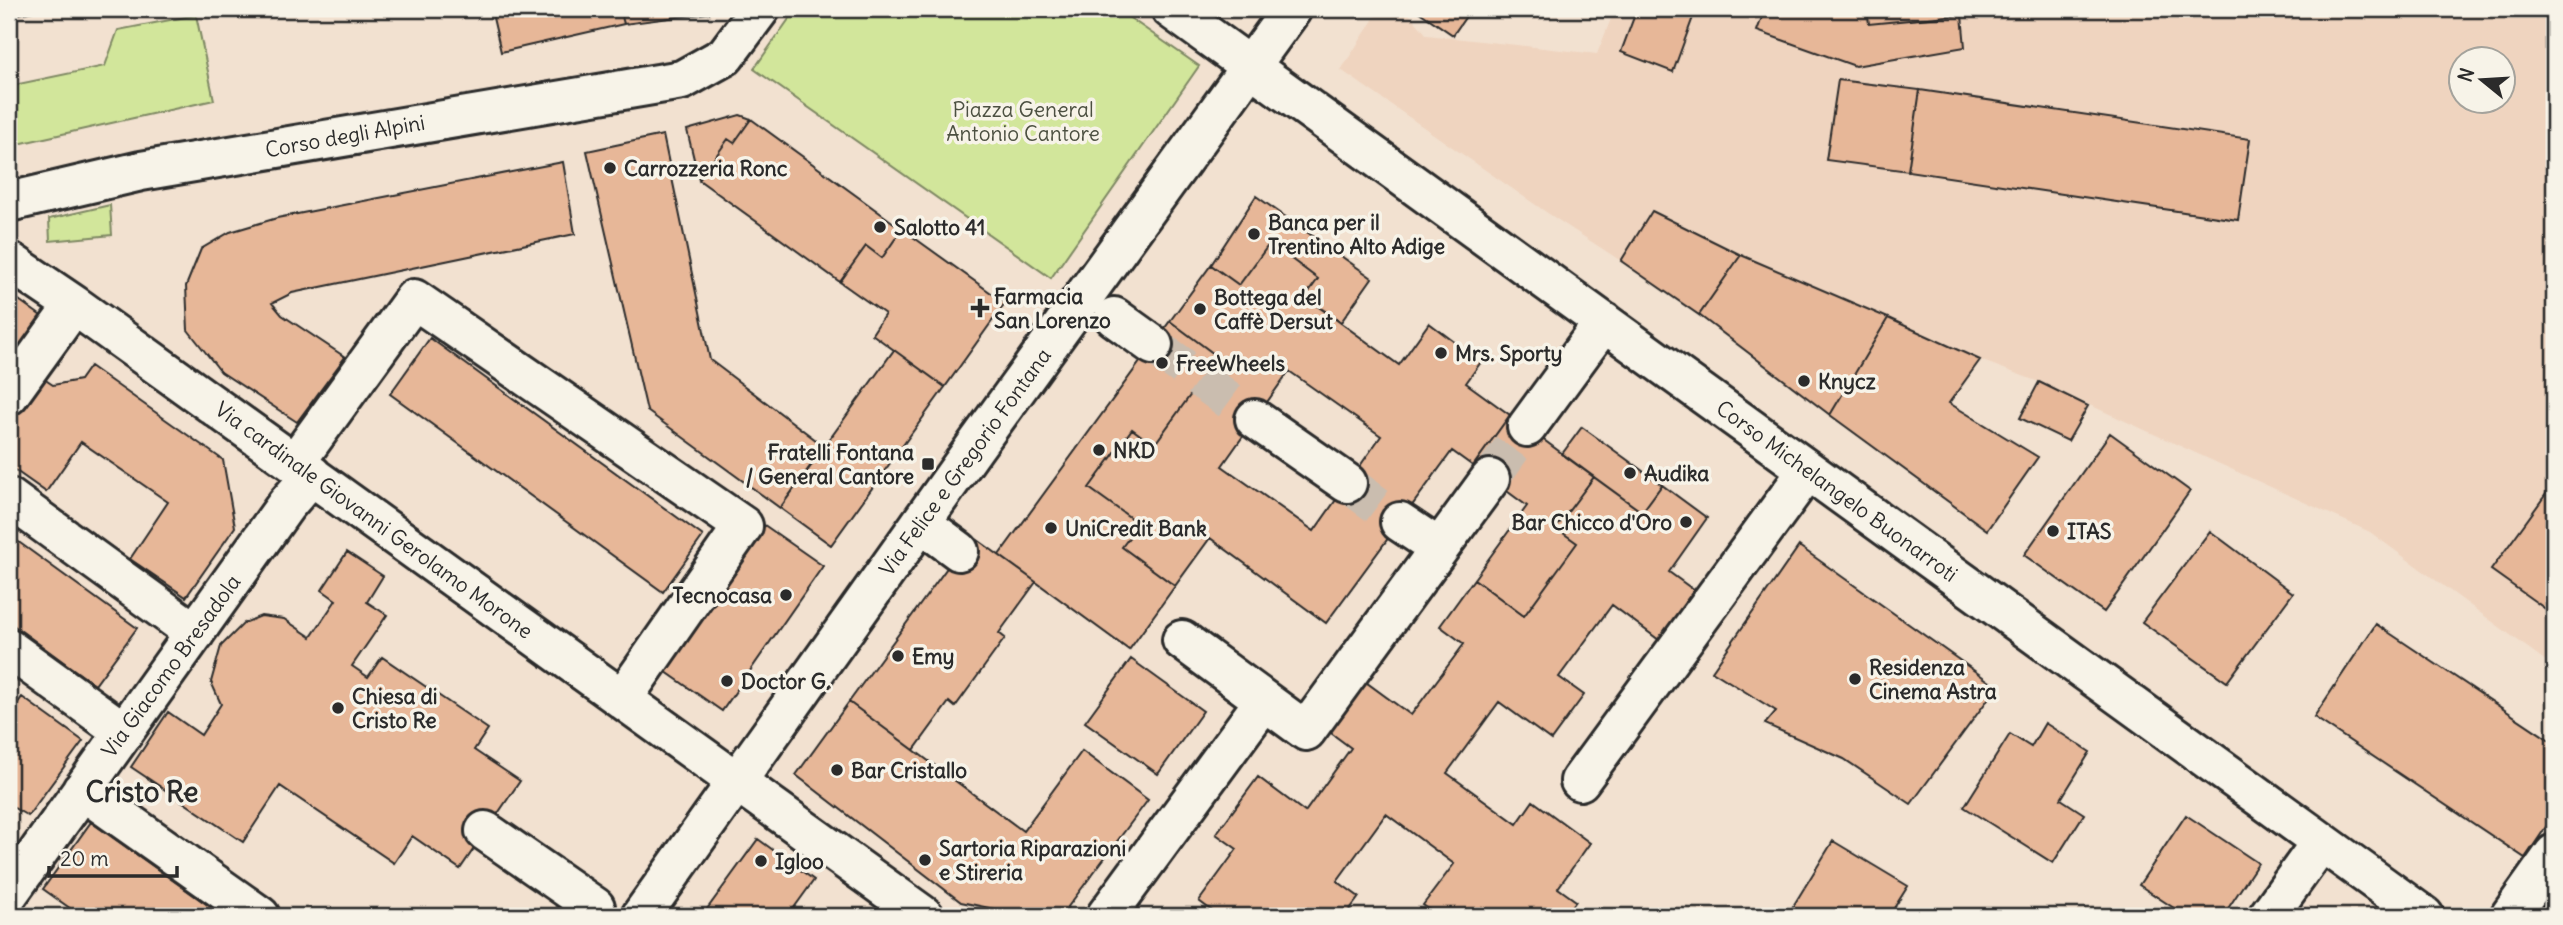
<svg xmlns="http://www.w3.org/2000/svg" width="2563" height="925" font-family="Delius,sans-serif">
  <rect width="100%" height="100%" fill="#f2e1d0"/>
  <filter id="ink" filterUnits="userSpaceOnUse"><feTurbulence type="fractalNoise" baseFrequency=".0143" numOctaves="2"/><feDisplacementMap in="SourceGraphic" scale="14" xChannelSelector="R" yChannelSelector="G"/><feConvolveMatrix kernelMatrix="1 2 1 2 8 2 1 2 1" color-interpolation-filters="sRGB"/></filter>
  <g filter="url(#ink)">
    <path fill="#efd4bf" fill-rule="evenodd" d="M1380,9h25l22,26 170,19 18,-45h939v658l-184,-135 -331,-150 -59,-22 -239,-105 -89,-43 -31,49 -75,-49 -205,-142zM2462,60h42v42h-42z"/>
    <path fill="#d2e69b" stroke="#7e8863" stroke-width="2" d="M796,9h321l82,57 -148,212 -297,-209z
      M196,15l18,85 -205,46v-60l96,-20 13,-36z
      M110,205l2,30 -62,6 -1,-22z"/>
    <path fill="#e7b798" stroke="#2b2b2b" stroke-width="2" fill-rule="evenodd" d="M9,9h34l-34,7z
      M491,9h129l4,15 -123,28z
      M620,9h82l6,4 -84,11z
      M1415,9h56l-18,26z
      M1637,9h59l-23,63 -52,-20z
      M1765,9h102l2,15 93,-9 3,32 -110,19 -98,-35z
      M1867,9h149l-147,15z
      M1838,80l82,10 -12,81 -82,-11z
      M1920,90l330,49 -12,81 -330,-49z
      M740,115l11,4 -17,24 -6,-4 -29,41 -12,-50z
      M751,119l151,110 -20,29 -16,-12 -26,36 -141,-102 29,-41 6,4z
      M663,135l47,225 115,87 -45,61 -133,-97 -60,-260z
      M563,162l12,72 -283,59 -20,10 10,12 63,42 -48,65 -76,-50 -33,-42 -2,-44 15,-37 29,-17 47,-14z
      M1256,196l116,82 -31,44 -36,-25 13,-18 -48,-36 -31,42 -28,-20z
      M1652,211l89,44 -42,60 -78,-54z
      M902,229l103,74 -60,84 -73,-53 13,-20 -45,-32 26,-36 16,12z
      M1270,243l48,36 -13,18 94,68 30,-42 52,39 -15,21 44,32 -37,51 -21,-15 -126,172 -116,-85 -35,48 -53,-39 17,-23 -50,-36 43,-59 22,16 64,-88 -48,-36 41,-56 28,20zM1289,371l92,65 -67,95 -92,-65z
      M1741,255l147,63 -58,97 -131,-100z
      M9,293l42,30 -42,60z
      M1888,318l92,42 -31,43 89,54 -51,73 -157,-115z
      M1170,321l48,36 -64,88 -22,-16 -43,59 50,36 -17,23 53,39 -46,64 -130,-95z
      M430,338l273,198 -40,56 -273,-198z
      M894,350l51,37 -114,158 -51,-37z
      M90,366l133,94 12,67 -49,70 -56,-38 38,-57 -87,-60 -35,50 -37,-26v-55l26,-38 18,12 27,-5z
      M2039,382l49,24 -20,35 -48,-23z
      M1510,415l84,62 -38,51 21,15 -53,73 -50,-37 53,-73 -54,-40z
      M1582,427l80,58 -20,27 -80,-58z
      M2110,433l80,58 -86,121 -80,-57z
      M1594,477l48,35 20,-27 45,33 -38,54 26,19 -36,49 -47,-35 -53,72 25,18 -33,45 -52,-38 -52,71 70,51 16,-23 57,42 -32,45 18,13 -11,15h-127l-15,-11 31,-41 -68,-50 -49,67 22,16 -14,19h-126l-20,-15 38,-52 -21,-15 42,-57 47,35 46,-64 -24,-18 36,-50 48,35 53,-71 -24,-18 34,-47 50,37 53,-73 -21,-15z
      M2554,483v132l-63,-45z
      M760,522l63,44 -101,145 -63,-44z
      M2210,531l83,62 -66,89 -85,-60z
      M9,535l128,93 -42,57 -86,-63z
      M971,535l65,47 -37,51 6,5 -50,69 -6,-5 -35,48 -65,-48z
      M1799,546l198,141 -86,117 -67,-45 -79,-35 11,-13 -64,-40z
      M347,552l36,24 -16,26 20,13 -35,51 16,11 14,-20 81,55 25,17 -14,21 46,31 -60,88 -48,-33 -18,27 -114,-77 -37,56 -112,-75 37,-55 33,23 20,-31 -10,-22 10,-36 23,-23 17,-7 23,3 27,18 25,-37 -14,-10z
      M2376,624l178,119v72l-29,43 -211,-141z
      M1131,659l72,52 -45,63 -73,-52z
      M22,697l61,44 -55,75 -19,-11v-89z
      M849,702l174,129 59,-80 66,49 -87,116h-34l-66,-14 -165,-127z
      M2045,723l45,29 -29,47 23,15 -31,49 -89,-56 46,-73 21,13z
      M2186,815l72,48 -35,53h-37l-47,-31z
      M91,822l132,94h-142l-38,-27z
      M758,839l56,41 -26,36h-86z
      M1833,841l75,45 -19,30h-102z"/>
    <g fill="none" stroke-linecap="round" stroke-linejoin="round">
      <path stroke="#cabdaf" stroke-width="38" stroke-dasharray="38 19" stroke-linecap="butt" d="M1153,345l102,74
        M1490,479l37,-52
        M1347,483l53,39"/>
      <defs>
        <path id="minor" d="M1171,9l1253,907
          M9,202l132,-31 541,-91 43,-24 35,-47
          M9,261l65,44 850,611
          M1114,317l39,28
          M9,395l65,-90
          M1255,419l92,64
          M1527,427l77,-105
          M295,463l119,-164 329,227 -120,172
          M9,498l186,135
          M1400,522l39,26
          M921,523l38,28
          M1182,640l124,91 184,-252
          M9,649l115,83
          M1580,781l228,-311
          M82,790l178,126
          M485,831l110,76
          M9,893l277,-388 26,-30
          M1106,916l158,-215
          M2268,916l53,-74
          M2510,916l44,-62"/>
        <path id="major" d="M641,916l333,-468 318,-439"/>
      </defs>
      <use href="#minor" stroke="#2b2b2b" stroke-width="44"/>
      <use href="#major" stroke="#2b2b2b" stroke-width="44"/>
      <use href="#minor" stroke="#f7f3e8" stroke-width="38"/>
      <use href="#major" stroke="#f7f3e8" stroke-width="38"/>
    </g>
  </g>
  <g fill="#2b2b2b" stroke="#f7f3e8" stroke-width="2.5">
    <circle cx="610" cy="168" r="7"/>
    <circle cx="880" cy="227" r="7"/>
    <circle cx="1254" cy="234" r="7"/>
    <path d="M976.5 297.5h7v7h7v7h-7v7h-7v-7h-7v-7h7z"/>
    <circle cx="1200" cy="309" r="7"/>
    <circle cx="1441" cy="353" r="7"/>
    <circle cx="1162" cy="363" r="7"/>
    <circle cx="1804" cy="381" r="7"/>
    <circle cx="1099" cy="450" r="7"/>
    <rect x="921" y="457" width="14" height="14" rx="3.5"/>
    <circle cx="1630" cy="473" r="7"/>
    <circle cx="1686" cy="522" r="7"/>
    <circle cx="1051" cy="528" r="7"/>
    <circle cx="2053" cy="531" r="7"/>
    <circle cx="786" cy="595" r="7"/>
    <circle cx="898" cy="656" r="7"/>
    <circle cx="1855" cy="679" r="7"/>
    <circle cx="727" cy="681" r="7"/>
    <circle cx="338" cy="708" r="7"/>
    <circle cx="837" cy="770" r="7"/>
    <circle cx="925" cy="860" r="7"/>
    <circle cx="761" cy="861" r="7"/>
  </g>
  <g text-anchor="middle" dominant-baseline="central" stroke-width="7" stroke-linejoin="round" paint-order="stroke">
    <g font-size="21" fill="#4c5041" stroke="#f7f3e8">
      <text x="1023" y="109">Piazza General<tspan x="1023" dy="24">Antonio Cantore</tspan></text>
    </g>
    <g font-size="21" fill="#2b2b2b" stroke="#f7f3e8">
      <text transform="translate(345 136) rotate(-10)">Corso degli Alpini</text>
      <text transform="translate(965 462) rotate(-54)">Via Felice e Gregorio Fontana</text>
      <text transform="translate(1837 491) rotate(36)">Corso Michelangelo Buonarroti</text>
      <text transform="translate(374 520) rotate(36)">Via cardinale Giovanni Gerolamo Morone</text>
      <text transform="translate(171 666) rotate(-54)">Via Giacomo Bresadola</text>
    </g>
    <g font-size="21" font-weight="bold" fill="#2b2b2b" stroke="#f7f3e8" text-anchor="start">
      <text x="624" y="168">Carrozzeria Ronc</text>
      <text x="1268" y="222">Banca per il<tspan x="1268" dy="24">Trentino Alto Adige</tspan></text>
      <text x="894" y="227">Salotto 41</text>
      <text x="994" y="296">Farmacia<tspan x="994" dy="24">San Lorenzo</tspan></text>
      <text x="1214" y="297">Bottega del<tspan x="1214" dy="24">Caffè Dersut</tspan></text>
      <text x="1455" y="353">Mrs. Sporty</text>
      <text x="1176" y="363">FreeWheels</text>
      <text x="1818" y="381">Knycz</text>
      <text x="1113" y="450">NKD</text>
      <text x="914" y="452" text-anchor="end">Fratelli Fontana<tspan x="914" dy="24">/ General Cantore</tspan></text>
      <text x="1644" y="473">Audika</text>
      <text x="1672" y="522" text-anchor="end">Bar Chicco d'Oro</text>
      <text x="1065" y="528">UniCredit Bank</text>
      <text x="2067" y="531">ITAS</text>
      <text x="772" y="595" text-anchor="end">Tecnocasa</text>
      <text x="912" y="656">Emy</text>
      <text x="1869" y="667">Residenza<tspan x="1869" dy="24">Cinema Astra</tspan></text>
      <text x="741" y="681">Doctor G.</text>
      <text x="352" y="696">Chiesa di<tspan x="352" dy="24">Cristo Re</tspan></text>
      <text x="851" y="770">Bar Cristallo</text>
      <text x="939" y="848">Sartoria Riparazioni<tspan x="939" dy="24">e Stireria</tspan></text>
      <text x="775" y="861">Igloo</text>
    </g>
    <g font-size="28" font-weight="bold" fill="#2b2b2b" stroke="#f7f3e8">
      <text x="142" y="792">Cristo Re</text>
    </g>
  </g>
  <rect width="2563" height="925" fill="none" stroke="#f7f3e8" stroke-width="35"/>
  <rect x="18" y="18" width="2528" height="890" fill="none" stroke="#2b2b2b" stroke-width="2.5" filter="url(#ink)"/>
  <g transform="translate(2482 80) rotate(288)"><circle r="33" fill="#f7f3e8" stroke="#a5a39c" stroke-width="2"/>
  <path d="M0-5L12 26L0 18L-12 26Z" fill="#2b2b2b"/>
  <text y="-10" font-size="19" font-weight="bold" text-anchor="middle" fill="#2b2b2b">N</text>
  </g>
  <path d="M49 866v10h128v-10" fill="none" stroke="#2b2b2b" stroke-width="3.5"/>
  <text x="60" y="866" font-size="21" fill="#2b2b2b" stroke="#f7f3e8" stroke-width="5" paint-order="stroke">20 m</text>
</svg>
